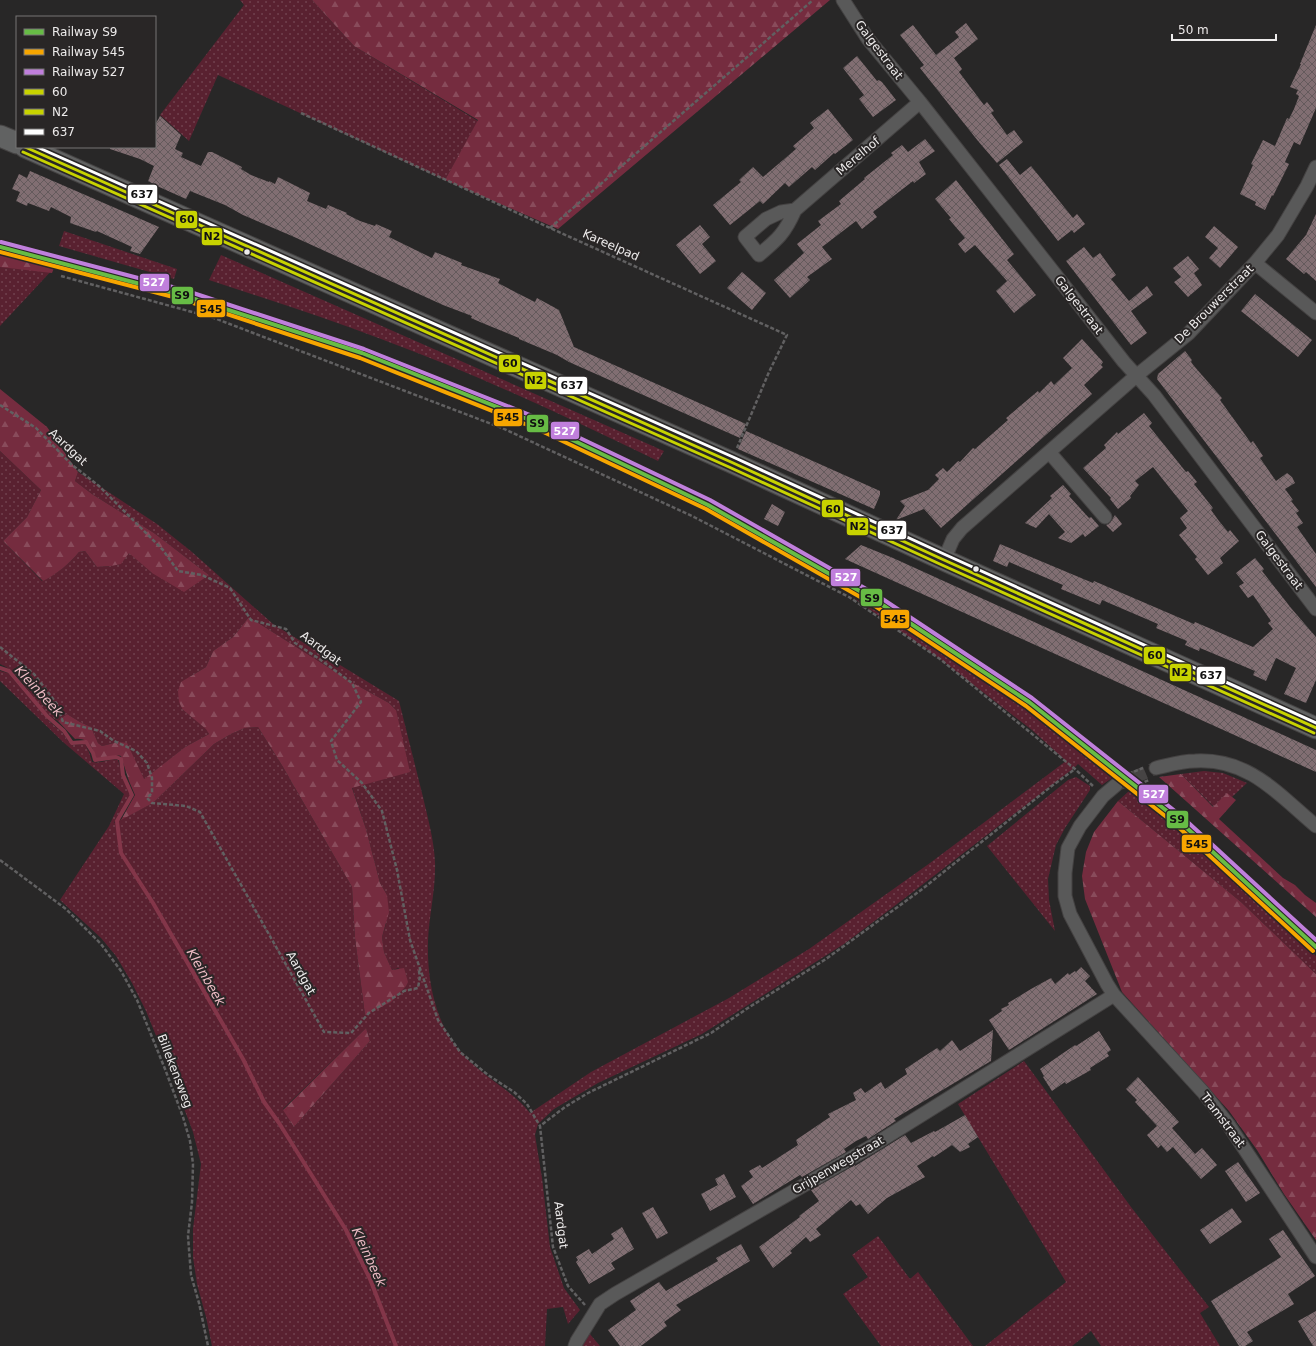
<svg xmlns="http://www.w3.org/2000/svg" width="1316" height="1346" font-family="'DejaVu Sans',sans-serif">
  <defs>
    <pattern id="grass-dots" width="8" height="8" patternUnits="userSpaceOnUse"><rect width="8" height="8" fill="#592130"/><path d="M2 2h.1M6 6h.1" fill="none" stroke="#71414e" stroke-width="1.8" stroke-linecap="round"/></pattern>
    <pattern id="forest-firs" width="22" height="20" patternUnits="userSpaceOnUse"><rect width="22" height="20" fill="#752c3f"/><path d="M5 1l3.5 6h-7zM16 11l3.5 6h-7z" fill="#894b5b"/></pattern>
    <pattern id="building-cross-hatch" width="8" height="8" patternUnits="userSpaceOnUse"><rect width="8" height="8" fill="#816e72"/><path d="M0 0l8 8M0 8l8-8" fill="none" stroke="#645a5c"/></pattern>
  </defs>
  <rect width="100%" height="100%" fill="#282727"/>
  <path fill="url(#grass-dots)" fill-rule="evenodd" d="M240,0h72l42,46 124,75 -33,59 -227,-105 -29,66 -29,-26 84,-110z
    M64,231l113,38 -3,10 -115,-33z
    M221,255l443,196 -6,10c-91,-44 -182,-87 -277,-122 -57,-22 -115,-40 -172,-59z
    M0,265l54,3 -54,58z
    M0,451l41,39 -14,27 -24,24 39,40c14,-6 28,-18 37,-29l6,-1 12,16 14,-1 18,-14 23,21 57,2 -55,-42 -62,-39 -17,-13 3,-9 79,52 35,28 81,72 126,77c8,32 16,64 24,96 5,22 11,43 12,65 1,27 -6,53 -7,79 -1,30 4,63 18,90 12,23 33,39 53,54 11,8 22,16 31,28l61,-41 138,-74 80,-49 121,-86 136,-102 -34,-31 -92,-71 -88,-62 64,37 102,70 94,74 -10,7 -24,-21 -4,4 -165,127 -65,49 -142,90 -104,49 -44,26 -16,15 -3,11 7,43 8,69 14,41 16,22 -12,14 -5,-17 -16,2 -2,37h-333l-6,-29 -9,-33 -4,-27v-28l8,-65 -8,-32 -32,-84 -15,-37 -14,-28 -16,-27 -15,-18 -41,-38 49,-74 15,-32 -61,-52 -63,-61v-10l8,2 42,49 13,11 5,8 5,4 12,-1 4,8 3,10c11,2 17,-4 26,-2l7,23 6,11 -17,29 39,-20 61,-59 17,-10 14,-6 13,-1 25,40 69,120 3,51 10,77 34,-47 -7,2 -8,-18 -2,-15 4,-13 1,-29 -7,-12 -14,-54 -14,-42 44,-77 -7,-7 -36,-20 -104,-66 -16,20 -20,14 -7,16 -15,9 -8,34 24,19 2,5 -24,13 -42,33 -13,-30 -12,-8 -16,4 -4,-3 -7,-16 -11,-5 -13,-8 -9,7c-24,-12 -32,-46 -58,-57zM366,1028l4,13 -76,86 -11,-18z
    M1204,771l19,2 24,10 -15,14 -5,-3 -13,13 -33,-33z
    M1076,777l14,9v4l-25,38 -9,17 -8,34 1,21 6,31 -68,-85 81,-66z
    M1129,791l16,12 103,89 68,64v18l-75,-72 -123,-101z
    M1024,1061l107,146 78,100 -9,6 20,33h-119l-10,-15 -19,15h-87l81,-64 -108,-178z
    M878,1236l32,43 8,-7 55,74h-92l-38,-52 25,-17 -16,-22z
    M589,1333l11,13h-18z"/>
  <path fill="url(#forest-firs)" d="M312,0h518l-272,229 -113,-49 33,-60 -124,-74z
    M0,255l54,13 -2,5 -52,-6z
    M0,389l47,38 31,45 -3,9 17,13 62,39 55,42 -25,17 -32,-19 -23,-20 -8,11 -10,2 -14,1 -12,-16 -6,1c-9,11 -23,23 -36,29l-40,-40 24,-24 14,-27 -41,-39z
    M249,617l104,66 36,20 7,7 14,62 -58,16 14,41 14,54 7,12 2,17 -7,25 2,15 8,18 12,-2 4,14 -2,4 -15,16 -26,13 -10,-77 -3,-51 -69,-120 -25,-40 -13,1 -14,6 -17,10 -61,59 -32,17 14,-25 -6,-14 -8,-25c-8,-2 -16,4 -25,2 -3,-11 -8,-21 -21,-19l-17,-18 9,-7 13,8 11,5 7,16 4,3 16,-4 9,1 17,36 41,-32 24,-13 -3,-5 -23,-19 -4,-8 -1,-11 3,-9 25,-15 7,-16 20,-14z
    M1181,774l32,33 14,-14 9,7 -17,19 64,59 12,7 10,10 11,8v14l-157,-140z
    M1118,801l123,101 75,72v266l-32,-46 -27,-44 -28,-39 -107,-119 -37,-93 -3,-23 4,-24 8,-20z
    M366,1028l4,13 -76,86 -11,-17z"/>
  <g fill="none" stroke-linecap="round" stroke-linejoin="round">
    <path stroke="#833649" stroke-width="4" d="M0,668l9,3 38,45 17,15 8,12 14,-1 7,11 2,7 21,-3 5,2 2,16 9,20 -15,26 4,32 32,50 90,156 21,43 15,21 67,107 24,49 26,67"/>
  </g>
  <path fill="url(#building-cross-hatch)" d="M966,23l12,16 -24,19 8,11 -3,3 25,33 3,-3 7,9 -3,2 16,22 7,-5 9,12 -26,21 -19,-22 -58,-73 4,-3 -24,-30 13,-10 23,30 23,-18 -4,-5z
    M1316,25v83l-16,37 -6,-3 -9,20 4,2 -16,32 -1,-1 -7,15 -10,-5 1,-3 -16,-8 13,-29 -2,-1 12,-24 12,6 12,-28 2,1 5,-10 5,-13 -3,-2 2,-4 -8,-3 11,-23h-1z
    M857,56l20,25 2,-1 3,2 14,18 -23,17 -14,-18 5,-4 -21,-27z
    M828,109l25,31 -18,14 -1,-1 -19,17 -3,-3 -23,20 -4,-4 -22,21 -3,-3 -30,24 -17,-20 28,-23 -2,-2 14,-13 10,10 33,-28 -3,-3 21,-18 -4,-5z
    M160,116l21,19 -6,14 8,4 -2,4 20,9 7,-14h4l30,15 -1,2 10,6 18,7v-1l6,3 3,-7 32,16 -3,8 19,8 2,-4 19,8 -1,1 14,7 15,5 1,-2 16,7 -3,6 43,21 3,-6 27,11 -1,2 39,14 -2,4 19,10 18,9 2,-4 22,12 15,37 172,77 -6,14 -171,-76 -12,-7 -38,-16v-1l-39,-16 -9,-4 1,-2 -29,-11 -151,-69 -49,-21 -18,-10 -35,-14 -4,8 -29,-13 -9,-5 6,-15 -14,-7 -30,-10v-2h45v-22z
    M925,139l10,12 -16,11 7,12 -12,9 -1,-2 -40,31 4,5 -15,12 -6,-8 -34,26 10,12 -25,18 3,3 -20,18 -16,-18 30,-27 -7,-9 24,-19 -3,-4 23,-17 -2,-3 26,-22 -1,-1 29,-23 -2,-2 11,-8 6,7z
    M1007,159l13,16 11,-9 42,52 4,-4 8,10 -11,9 -2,-3 -14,11 -59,-76z
    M30,171l83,36 46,20 -19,27 -10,-3 2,-4 -35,-16 -1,1 -26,-9 1,-6 -20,-10 -2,4 -21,-8 -1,3 -11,-5 4,-9 -8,-3 7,-15 8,4z
    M956,180l58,74 -7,6 29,35 -22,18 -18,-22 11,-10 -32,-36 -10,8 -7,-9 7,-6 -16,-19 2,-1 -16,-19z
    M1316,214v67l-10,-9 -2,2 -18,-15 20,-24z
    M700,225l10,12 -8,7 14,17 -16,13 -24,-29z
    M1214,226l24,21 -18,21 -11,-10 9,-10 -13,-11z
    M1084,247l9,11 7,-5 16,22 -5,4 18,22 18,-15 6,9 -22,16 16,22 -16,12 -65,-84z
    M1188,256l11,13 -5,4 8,12 -14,12 -14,-15 7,-5 -8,-9z
    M742,272l24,21 -14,17 -25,-22z
    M1255,294l57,46 -14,17 -57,-46z
    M1082,339l21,23 -2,3 2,2 -19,18 8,9 -151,134 -17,-19 -28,11 9,-14 -5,-5 28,-11 11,-11 -4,-4 8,-7 4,4 11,-11 2,1 13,-14 2,1 33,-29 -2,-2 32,-27 1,2 12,-12 3,4 18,-17 -9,-10z
    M1185,351l7,9 -1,2 3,4 28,32 -2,2 31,43 2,-2 10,15 -3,2 16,23 11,-8 5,4 3,6 -10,6 8,11 -2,1 8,10 -3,2 7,10 -6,4 19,27v33l-159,-208 1,-5z
    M1144,413l8,10 -3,3 37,46 2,-1 9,11 -3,2 19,24 -2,2 8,11 9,11 2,-2 9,11 -19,17 3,5 -15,12 -13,-16 2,-2 -18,-22 8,-7 -7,-10 8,-7 -35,-44 -18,14 4,4 -9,11 1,2 -13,11 -8,-10 1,-1 -28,-30 23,-20 -2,-3 13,-13 1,2z
    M746,431l134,60v4l-6,14 -136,-60z
    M1063,485l8,9 -2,2 20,22 2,-1 8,9 -14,11 -2,-3 -12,9 -13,-5 7,-6 -16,-18 -13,14 -11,-5 27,-25 -2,-2z
    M772,504l13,8 -7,14 -14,-7z
    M1115,515l7,9 -9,8 -7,-7 4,-2z
    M1000,544l93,39 1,-2 100,43 1,-2 58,25 20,-18 -5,-6 3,-2 -18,-26 -5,3 -9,-12 5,-3 -8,-10 19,-15 9,11 -2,2 29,37 25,29v43l-10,23 -22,-9 12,-26 -20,-10 -10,23 -13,-6 2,-4 -55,-23 -1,3 -14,-6 2,-4 -31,-13 2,-4 -56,-24 -2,5 -39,-16 2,-4 -54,-23 -2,5 -14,-6z
    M861,545l32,13 423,192v22l-471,-213z
    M1081,967l9,9 -5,5 12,13 -88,56 -20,-30 13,-9 -1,-2 8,-4 -1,-2 23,-14 20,-11 4,6 13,-11 1,2 6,-4 1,1z
    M993,1030l-2,31 -97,58 2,2 -28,18 -2,-3 -10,5 -12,8 2,3 -44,25 -2,-2 -47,29 -12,-18 12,-9 -4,-6 11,-6 2,3 36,-23 -2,-5 34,-23 -2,-3 28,-14 -3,-7 8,-5 4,5 16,-11 4,7 22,-15 -2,-5 32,-21 3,3 12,-11 8,11z
    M1099,1031l12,19 -4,3 2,3 -19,12 1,2 -25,14 -1,-2 -13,9 -9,-14 1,-1 -4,-7 35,-24 1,1z
    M1138,1077l41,45 -7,6 23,26 7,-6 15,17 -16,14 -28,-32 -6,5 -6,-7 -3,3 -11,-13 10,-9 -22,-24 2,-2 -11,-11z
    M965,1115l13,22 -10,7 2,3 -10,5 -8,-7 -18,12 -1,-1 -16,10 8,11 -38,21 -19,16 -8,-10 -4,2 -5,-6 -35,29 5,6 -11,7 -4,-5 -16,14 2,2 -19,15 -14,-21 41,-30 -1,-1 20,-15 -8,-11 44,-25v1l50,-31 6,8 23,-12 1,1z
    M1238,1162l22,31 -14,9 -21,-31z
    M724,1174l12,23 -26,14 -9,-17 17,-9 -3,-6z
    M653,1207l15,26 -11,6 -15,-26z
    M1232,1208l10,14 -32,22 -10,-14z
    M622,1227l12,22 -23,14 4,6 -26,15 -13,-22 2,-2 -2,-3 13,-8 3,5 22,-15 -3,-5z
    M1283,1230l32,46 -27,18 6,10 -47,28 6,9 -8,5h-6l-28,-45 70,-44 -12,-18z
    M741,1244l9,17 -74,44 5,5 -17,12 3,4 -26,20h-21l-12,-16 28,-20 -6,-9 29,-19 7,9 52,-30 -2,-3z
    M1316,1311v35h-3l-15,-25z"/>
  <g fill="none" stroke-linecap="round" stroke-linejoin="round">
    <path stroke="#464444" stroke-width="13" stroke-dasharray="13 6" stroke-linecap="butt" d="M1116,785l40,-17"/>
    <defs>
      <path id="street" d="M843,0l25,39 52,63 204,260 30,33 162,214
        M795,210l-14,2 -15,7 -21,18 14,18c19,-16 26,-22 36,-45l125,-108
        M1255,263l61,50
        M1049,452l56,65
        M944,560l9,-21 9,-11 174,-152 52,-42 67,-71 23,-28 29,-49 9,-19
        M1156,768c13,-3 26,-7 39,-7 54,-3 83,33 121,65
        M1116,785l-13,11 -23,30 -12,22 -3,25v23l5,18 37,70 7,11 89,97 25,32 88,133
        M575,1346l2,-5 23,-37 15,-10 257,-148 242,-151"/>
      <path id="primary" d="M0,136l17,7
        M25,147l706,315 213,98 372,168"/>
    </defs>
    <use href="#street" stroke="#444242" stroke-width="15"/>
    <use href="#primary" stroke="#444242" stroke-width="23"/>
    <path stroke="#616061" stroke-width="2.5" stroke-dasharray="4 2" stroke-linecap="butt" d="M301,113l249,115 237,107 -18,37 -32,76
      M550,228l263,-228
      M61,276l153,42 288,110 192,89 155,80 91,62 135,110 19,18
      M0,405l36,23 35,36 28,22 64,64 15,21 24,4 28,13 21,32 35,9 9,14 23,15 34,25 9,19 -30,39 6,19 25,23 20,28 15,59 13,70 28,80 22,32 28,23 26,17 13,12 13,22
      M0,647l34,27 23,30 6,18 37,9 14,10 22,10 11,12 5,15v15l-5,5 5,5 34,3 14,6 124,220 27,1 18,-20 35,-22 14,-3 2,-12 -1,-4 1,-3
      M1123,776l20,-8
      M1128,789l21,-9
      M0,860l66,49 35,35 20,27 16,29 28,69 18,48 7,24 3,23 -1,38 -4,34 3,39 8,28 9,43
      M585,1305l-17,-19 -15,-39 -13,-121 25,-19 23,-14 123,-60 37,-25 78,-49 95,-69 132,-105 22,-16"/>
    <use href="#street" stroke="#595959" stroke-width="13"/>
    <use href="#primary" stroke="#616262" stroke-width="21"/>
    <defs>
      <path id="bus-1" d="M25,147l706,315 213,98 372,168"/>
      <path id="bus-2" d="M23,152l706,315 213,98 372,168"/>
      <path id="bus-3" d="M37,147l696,310 213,98 370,168"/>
    </defs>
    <use href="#bus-1" stroke="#292626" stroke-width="6"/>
    <use href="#bus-2" stroke="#292626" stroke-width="6"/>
    <use href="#bus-3" stroke="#292626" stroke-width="6"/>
    <use href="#bus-1" stroke="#c8d300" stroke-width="3"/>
    <use href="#bus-2" stroke="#c8d300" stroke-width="3"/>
    <use href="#bus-3" stroke="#fff" stroke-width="3"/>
    <defs>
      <path id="rail-1" d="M0,247l182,48 180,58 175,70 171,82 164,93 157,104 148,117 139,128"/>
      <path id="rail-2" d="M0,252l181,47 179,59 175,70 171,81 163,93 157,104 148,117 139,128"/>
      <path id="rail-3" d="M1,242l183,48 180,59 176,70 170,81 165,94 157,104 148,117 136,125"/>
    </defs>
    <use href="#rail-1" stroke="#292626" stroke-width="7"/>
    <use href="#rail-2" stroke="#292626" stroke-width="7"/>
    <use href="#rail-3" stroke="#292626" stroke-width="7"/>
    <use href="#rail-1" stroke="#67bc45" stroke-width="4"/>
    <use href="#rail-2" stroke="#f7a600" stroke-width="4"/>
    <use href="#rail-3" stroke="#c07fdc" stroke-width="4"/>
  </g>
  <g fill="#edebeb" stroke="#292626" stroke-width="1.5">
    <circle cx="247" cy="252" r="3.5"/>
    <circle cx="976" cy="569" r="3.5"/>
  </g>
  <g text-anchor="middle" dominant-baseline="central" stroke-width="4" stroke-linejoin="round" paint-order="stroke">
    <g font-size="12" fill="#edebeb" stroke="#292626">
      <text transform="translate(879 50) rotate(53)">Galgestraat</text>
      <text transform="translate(858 156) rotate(-40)">Merelhof</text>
      <text transform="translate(611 245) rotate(24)">Kareelpad</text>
      <text transform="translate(1214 304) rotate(-45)">De Brouwerstraat</text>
      <text transform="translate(1079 305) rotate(52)">Galgestraat</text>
      <text transform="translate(68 447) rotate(43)">Aardgat</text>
      <text transform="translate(1279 560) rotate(53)">Galgestraat</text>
      <text transform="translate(321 648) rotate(37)">Aardgat</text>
      <text transform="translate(301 973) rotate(61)">Aardgat</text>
      <text transform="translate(175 1071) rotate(69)">Billekensweg</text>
      <text transform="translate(1223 1120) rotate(53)">Tramstraat</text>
      <text transform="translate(838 1165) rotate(-30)">Grijpenwegstraat</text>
      <text transform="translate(561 1225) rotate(83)">Aardgat</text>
    </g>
    <g font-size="13" font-style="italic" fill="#f0bdc6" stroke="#292626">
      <text transform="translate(39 691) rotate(47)">Kleinbeek</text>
      <text transform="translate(206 977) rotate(60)">Kleinbeek</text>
      <text transform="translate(369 1257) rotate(65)">Kleinbeek</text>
    </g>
  </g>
  <g stroke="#292626" stroke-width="1.5">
    <rect x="127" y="184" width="31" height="20" rx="4" fill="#fff"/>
    <rect x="175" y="210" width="23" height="19" rx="4" fill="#c8d300"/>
    <rect x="201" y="227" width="22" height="19" rx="4" fill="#c8d300"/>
    <rect x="139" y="273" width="31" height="19" rx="4" fill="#c07fdc"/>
    <rect x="171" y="286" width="23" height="19" rx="4" fill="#67bc45"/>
    <rect x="196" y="299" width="30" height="19" rx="4" fill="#f7a600"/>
    <rect x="498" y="354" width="23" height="19" rx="4" fill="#c8d300"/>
    <rect x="524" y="371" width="23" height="19" rx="4" fill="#c8d300"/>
    <rect x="557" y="376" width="31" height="19" rx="4" fill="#fff"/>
    <rect x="493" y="408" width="30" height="19" rx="4" fill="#f7a600"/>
    <rect x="526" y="414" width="23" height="19" rx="4" fill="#67bc45"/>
    <rect x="550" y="421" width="30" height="19" rx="4" fill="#c07fdc"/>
    <rect x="821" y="499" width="23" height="19" rx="4" fill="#c8d300"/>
    <rect x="846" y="517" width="23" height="19" rx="4" fill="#c8d300"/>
    <rect x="877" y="520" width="30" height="20" rx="4" fill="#fff"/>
    <rect x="830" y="568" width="31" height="19" rx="4" fill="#c07fdc"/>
    <rect x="860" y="588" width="23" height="19" rx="4" fill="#67bc45"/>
    <rect x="880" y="609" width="30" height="20" rx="4" fill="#f7a600"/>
    <rect x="1143" y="646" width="23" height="19" rx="4" fill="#c8d300"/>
    <rect x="1169" y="663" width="23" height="19" rx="4" fill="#c8d300"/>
    <rect x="1196" y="666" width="30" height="19" rx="4" fill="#fff"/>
    <rect x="1138" y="784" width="31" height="20" rx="4" fill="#c07fdc"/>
    <rect x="1166" y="810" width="23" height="19" rx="4" fill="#67bc45"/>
    <rect x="1181" y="834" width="31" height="19" rx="4" fill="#f7a600"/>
  </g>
  <g font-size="11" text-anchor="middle" font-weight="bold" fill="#fff">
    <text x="154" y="286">527</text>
    <text x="565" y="435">527</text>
    <text x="846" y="581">527</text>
    <text x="1154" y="798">527</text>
  </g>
  <g font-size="11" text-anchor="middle" font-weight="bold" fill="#111">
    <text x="142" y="198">637</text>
    <text x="187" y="223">60</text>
    <text x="212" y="240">N2</text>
    <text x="182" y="299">S9</text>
    <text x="211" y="313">545</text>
    <text x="510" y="367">60</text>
    <text x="535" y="384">N2</text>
    <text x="572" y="389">637</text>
    <text x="508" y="421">545</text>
    <text x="537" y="427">S9</text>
    <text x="833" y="513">60</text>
    <text x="858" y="530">N2</text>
    <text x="892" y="534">637</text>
    <text x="872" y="602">S9</text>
    <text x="895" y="623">545</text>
    <text x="1155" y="659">60</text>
    <text x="1180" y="676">N2</text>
    <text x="1211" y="679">637</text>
    <text x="1177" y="823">S9</text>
    <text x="1197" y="848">545</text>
  </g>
  <rect x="16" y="16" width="140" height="132" fill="#292626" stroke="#777575"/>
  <rect x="24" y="29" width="20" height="6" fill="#67bc45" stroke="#777575"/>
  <text x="52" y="36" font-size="12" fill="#edebeb">Railway S9</text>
  <rect x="24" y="49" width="20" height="6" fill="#f7a600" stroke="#777575"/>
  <text x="52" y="56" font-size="12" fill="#edebeb">Railway 545</text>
  <rect x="24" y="69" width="20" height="6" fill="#c07fdc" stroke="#777575"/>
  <text x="52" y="76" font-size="12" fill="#edebeb">Railway 527</text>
  <rect x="24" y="89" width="20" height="6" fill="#c8d300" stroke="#777575"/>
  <text x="52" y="96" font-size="12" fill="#edebeb">60</text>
  <rect x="24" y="109" width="20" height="6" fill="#c8d300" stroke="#777575"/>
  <text x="52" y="116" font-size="12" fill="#edebeb">N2</text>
  <rect x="24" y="129" width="20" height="6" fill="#ffffff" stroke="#777575"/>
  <text x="52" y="136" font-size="12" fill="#edebeb">637</text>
  <path d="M1172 34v6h104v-6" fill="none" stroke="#edebeb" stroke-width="2"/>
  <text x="1178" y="34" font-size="12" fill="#edebeb" stroke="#292626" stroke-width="3" paint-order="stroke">50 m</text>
</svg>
